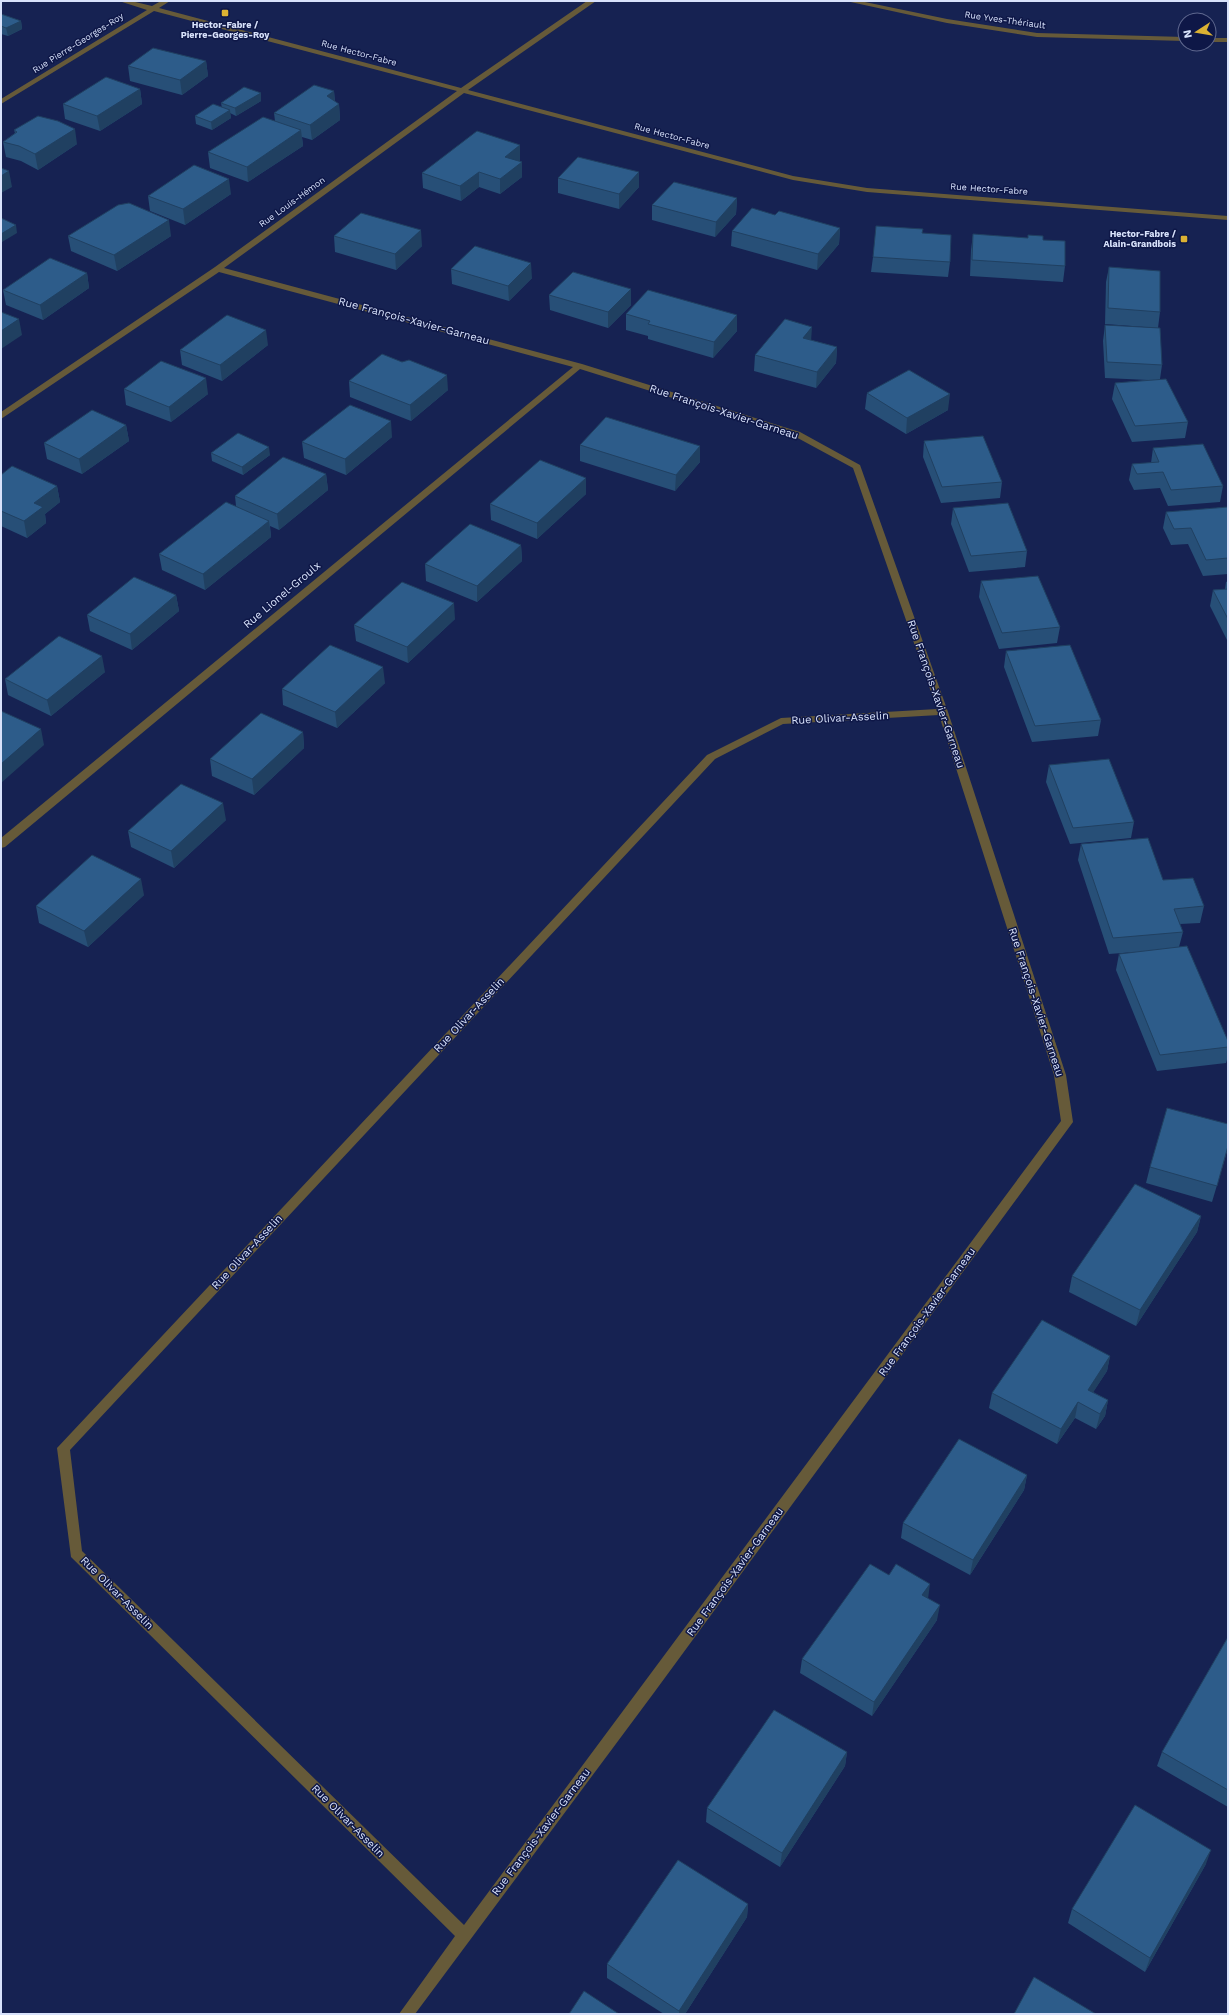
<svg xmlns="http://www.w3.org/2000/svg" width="1229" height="2015" font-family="'Work Sans',sans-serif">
  <rect width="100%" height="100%" fill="#162252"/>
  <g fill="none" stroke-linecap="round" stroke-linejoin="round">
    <path fill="#665a39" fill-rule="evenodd" d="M119,1h12l21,5 9,-5h9l-11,7 302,80 126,-87h9l-128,89 325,86 74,12 361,28v4l-361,-28 -74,-12 -329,-87 -240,175 358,96 218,68 60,33 88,247 118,363 7,47 -420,572 -238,320h-16l56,-78 -384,-379 -14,-109 650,-693 74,-37 156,-9 -84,-241 -59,-32 -214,-67 -575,478 -4,1v-10l572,-471 -354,-95 -218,147v-7l214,-145 242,-176 -303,-80 -153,93v-5l146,-89zM939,715l115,360 7,46 -597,804 -382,-374 -12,-101 645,-691 68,-35z
      M846,1h14l87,18 90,14 148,4v4l-148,-4 -90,-14z
      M1209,38h19v4h-19z"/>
  </g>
  <path fill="#274f77" d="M1,14l20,7 1,8 -14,7 -7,-2z
    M206,61l2,15 -26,19 -52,-14 -2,-15z
    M140,89l2,15 -42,27 -35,-12 -2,-15z
    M334,91l1,11 4,2 1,16 -28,20 -10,-3 1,9 -55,36 -38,-14 -2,-16 67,-31 -1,-8z
    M261,101l-25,15 -6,-3 1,5 -19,12 -16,-6 -1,-8 27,-8 -1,-5z
    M14,130l63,14 -39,26 -17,-9 -15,-4 -3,-15 12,-9z
    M520,145v16l2,1v15l-22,17 -21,-7 -18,14 -38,-13 -1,-15z
    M558,178l81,9 -20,22 -61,-16z
    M231,194l-46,31 -35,-14 -2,-15z
    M737,198l-1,16 -21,23 -63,-17v-15z
    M840,228l-1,16 -22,26 -86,-24 1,-15z
    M922,233l28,29 -2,15 -77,-5 2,-15z
    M973,234l70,6 22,26 -2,16 -93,-6 1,-26z
    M68,236h103l-54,35 -46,-20z
    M334,236l88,10 -26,24 -61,-18z
    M1109,267l51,45 -2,16 -53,-4 1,-42z
    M451,269l81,9 -23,23 -57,-17z
    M87,273l2,15 -46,32 -37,-15 -3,-15z
    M631,289v16l-23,23 -58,-18 -1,-15z
    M626,314l111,1v16l-24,27 -65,-19v-3l-22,-6z
    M1105,325l57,40 -2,14 28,43 -3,16 -53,4 -20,-43 3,-16 33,-3 -43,-2 -2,-37z
    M811,340l26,7 -1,16 -20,25 -62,-17 1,-16z
    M268,345l-46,36 -40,-16 -2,-15z
    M402,362l46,28 -37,31 -61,-24 -1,-16z
    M124,389l84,5 -37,28 -45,-17z
    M867,393l81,17 -42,24 -41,-25z
    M126,425l3,16 -47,33 -35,-15 -3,-16z
    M392,437l-46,38 -42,-17 -2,-16z
    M924,441l78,41 -2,16 -59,5 -18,-46z
    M580,445l120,1v16l-25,29 -95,-30z
    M1153,448l70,38 -3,16 -52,4 -8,-18 -26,2 -5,-10 3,-16 19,-1z
    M211,453l59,2 -27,20 -31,-14z
    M326,474l2,16 -49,40 -9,-4 1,11 -66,53 -43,-20 -3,-16 77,-48 -1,-10z
    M1,475l56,11 3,16 -15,12 1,9 -19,15 -26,-12z
    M586,478v16l-49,45 -46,-19 -1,-16z
    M1228,507v67l-25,2 -15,-32 -17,1 -8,-17 3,-16z
    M953,508l74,43 -2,16 -56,5 -18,-48z
    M521,545l1,16 -45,41 -51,-21 -1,-17z
    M981,581l79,46 -3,16 -58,6 -20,-52z
    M1228,581v61l-18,-36 3,-16 12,-1 1,-7z
    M176,595l3,16 -47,39 -42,-19 -3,-16z
    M455,619l-47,44 -52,-22 -2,-16z
    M1006,651l95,69 -3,16 -66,6 -28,-75z
    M105,672l-54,44 -43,-21 -3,-16z
    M385,683l-48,45 -54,-23 -1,-16z
    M303,732l1,16 -50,47 -42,-19 -2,-17z
    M1049,765l85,57 -3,16 -61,6 -24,-62z
    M226,820l-52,48 -43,-21 -3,-16z
    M1081,844l82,36 41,26 -4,17 -20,1 3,8 -4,15 49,94v15l-2,7 -69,8 -41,-101 3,-16 17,-2 -27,2 -31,-94z
    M144,895l-56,52 -49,-24 -3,-17z
    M1228,1148l-16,54 -66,-19 4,-16z
    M1201,1216l-4,16 -61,94 -67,-34 3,-16z
    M1110,1356l-3,15 -14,21 15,8 -3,16 -9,13 -21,-11 -18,26 -68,-36 3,-15z
    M1027,1475l-3,15 -54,85 -69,-37 2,-15z
    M928,1598l9,22 -65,96 -72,-43 2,-14z
    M1228,1637v170l-71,-41 5,-14z
    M847,1752l-2,14 -65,101 -74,-45 1,-14z
    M1206,1864l-61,108 -77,-49 4,-14z
    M748,1904l-1,13 -62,97h-21l-57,-36v-14z"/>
  <path fill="#204061" d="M21,21l1,8 -14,7 -2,-8z
    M206,61l2,15 -26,19 -2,-15z
    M140,89l2,15 -42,27 -3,-15z
    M334,91l1,16 -8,-11z
    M261,93v8l-25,15 -1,-8z
    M339,104l1,16 -28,20 -2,-15z
    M230,110l1,8 -19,12 -1,-8z
    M75,129l2,15 -39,26 -3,-16z
    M301,130l2,16 -55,36 -1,-15z
    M520,145v16l-14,11 -1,-15z
    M522,162v15l-22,17v-15z
    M9,171l3,16 -11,6v-17z
    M479,172v15l-18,14 -1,-15z
    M639,172v15l-20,22v-15z
    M229,179l2,15 -46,31 -2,-16z
    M737,198l-1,16 -21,23 1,-15z
    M169,220l2,16 -54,35 -3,-16z
    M16,225l1,8 -15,9 -1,-8z
    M840,228l-1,16 -22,26 1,-16z
    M421,230l1,16 -26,24 -1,-16z
    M531,263l1,15 -23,23 -1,-15z
    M87,273l2,15 -46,32 -3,-15z
    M631,289v16l-23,23v-16z
    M737,315v16l-24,27 1,-16z
    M19,319l3,16 -21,14v-18z
    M812,327l-1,15 -8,-4z
    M266,330l2,15 -46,36 -2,-16z
    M837,347l-1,16 -20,25 1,-16z
    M447,375l1,15 -37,31 -1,-16z
    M206,378l2,16 -37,28 -2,-15z
    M950,394l-2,16 -42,24 1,-16z
    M391,421l1,16 -46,38 -1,-16z
    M126,425l3,16 -47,33 -3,-15z
    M700,446v16l-25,29 1,-16z
    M269,447l1,8 -27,20 -1,-8z
    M326,474l2,16 -49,40 -2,-16z
    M586,478v16l-49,45v-16z
    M57,486l3,16 -15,12 1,9 -19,15 -3,-17 10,-18z
    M269,521l2,16 -66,53 -2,-16z
    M521,545l1,16 -45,41v-16z
    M176,595l3,16 -47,39 -2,-16z
    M454,603l1,16 -47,44 -1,-16z
    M102,656l3,16 -54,44 -4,-16z
    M383,667l2,16 -48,45 -2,-16z
    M41,729l3,16 -43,38v-19z
    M303,732l1,16 -50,47 -2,-16z
    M223,803l3,17 -52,48 -3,-17z
    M141,879l3,16 -56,52 -4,-16z
    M1201,1216l-4,16 -61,94 4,-16z
    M1110,1356l-3,15 -22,34 3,-15z
    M1108,1400l-3,16 -9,13 4,-15z
    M1078,1402l-3,16 -18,26 4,-15z
    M1027,1475l-3,15 -54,85 3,-15z
    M930,1584l-2,15 -6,-4z
    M940,1605l-3,15 -65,96 2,-14z
    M847,1752l-2,14 -65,101 2,-14z
    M1211,1850l-5,14 -61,108 5,-14z
    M748,1904l-1,13 -62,97h-6v-3z"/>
  <path fill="#2d5c8a" stroke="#204061" d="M1,14l20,7 -15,7 -5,-2z
    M153,48l53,13 -26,19 -52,-14z
    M106,77l34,12 -43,27 -34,-12z
    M314,85l20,6 -7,5 12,8 -29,21 -36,-12z
    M244,87l17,6 -26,15 -14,-5z
    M213,104l17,6 -19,12 -16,-6z
    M38,116l20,5 17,8 -40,25 -16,-8 -16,-4 14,-10 -3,-2z
    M263,117l38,13 -54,37 -39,-15z
    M477,131l43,14 -15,12 17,5 -22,17 -21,-7 -19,14 -38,-13z
    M578,157l61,15 -20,22 -61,-16z
    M194,165l35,14 -46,30 -35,-13z
    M1,168l8,3 -8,5z
    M674,182l63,16 -21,24 -64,-17z
    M129,203l40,17 -55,35 -46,-19 50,-31z
    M752,208l23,7 4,-4 61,17 -22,26 -86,-23z
    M361,213l60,17 -26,24 -61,-18z
    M1,218l15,7 -15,9z
    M876,226l47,3 -1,4 29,2 -1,27 -77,-5z
    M973,234l55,4v-3l15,1v4l22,1v25l-93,-6z
    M475,246l56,17 -23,23 -57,-17z
    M50,258l37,15 -47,32 -37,-15z
    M1109,267l51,4v41l-52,-4z
    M573,272l58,17 -23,23 -59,-17z
    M648,290l89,25 -23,27 -66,-18 2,-3 -24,-7z
    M1,312l18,7 -18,12z
    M227,315l39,15 -46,35 -40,-15z
    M785,319l27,8 -9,11 34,9 -20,25 -62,-17z
    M1105,325l55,3 2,37 -55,-3z
    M382,354l20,8 7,-2 38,15 -37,30 -61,-24z
    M161,361l45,17 -37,29 -45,-18z
    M909,370l41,24 -43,24 -40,-25z
    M1166,379l22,43 -53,4 -20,-43z
    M350,405l41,16 -46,38 -43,-17z
    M92,410l34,15 -47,34 -35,-16z
    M606,417l94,29 -24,29 -96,-30z
    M238,433l31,14 -27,20 -31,-14z
    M983,436l19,46 -60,5 -18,-46z
    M1203,444l20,42 -52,4 -8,-18 -26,2 -5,-10 27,-2 -6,-14z
    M283,457l43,17 -49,40 -42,-18z
    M540,460l46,18 -49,45 -47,-19z
    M12,466l45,20 -23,17 9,4 -19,14 -23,-10v-36z
    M226,502l43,19 -66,53 -44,-20z
    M1008,503l19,48 -56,5 -18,-48z
    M1228,507v51l-22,2 -15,-32 -17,1 -8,-17z
    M470,524l51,21 -44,41 -52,-22z
    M1038,576l22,51 -58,6 -21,-52z
    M134,577l42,18 -46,39 -43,-19z
    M402,582l52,21 -47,44 -53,-22z
    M1228,589v30l-15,-29z
    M59,636l43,20 -55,44 -42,-21z
    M330,645l53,22 -48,45 -53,-23z
    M1070,645l31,75 -66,6 -29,-75z
    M1,711l40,18 -40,35z
    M261,713l42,19 -51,47 -42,-20z
    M1109,759l25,63 -61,6 -24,-63z
    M181,784l42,19 -52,48 -43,-20z
    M1148,838l15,42 30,-2 11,28 -30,3 9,23 -70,6 -32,-94z
    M92,855l49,24 -57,52 -48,-25z
    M1187,946l41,95v6l-68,8 -41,-101z
    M1167,1108l61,16v22l-11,40 -67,-19z
    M1135,1184l66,32 -61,94 -68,-34z
    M1042,1320l68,36 -22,34 20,10 -8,14 -22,-12 -17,27 -69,-36z
    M959,1439l68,36 -54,85 -70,-37z
    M870,1564l19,11 7,-11 34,20 -8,11 18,10 -66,97 -72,-43z
    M1228,1637v153l-66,-38z
    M774,1710l73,42 -65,101 -75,-45z
    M1135,1805l76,45 -61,108 -78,-49z
    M678,1860l70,44 -69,107 -72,-47z
    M1034,1977l62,37h-82z
    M584,1991l35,23h-50z"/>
  <g fill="#dcb233" stroke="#0e1747" stroke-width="1.5">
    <rect x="221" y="9" width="8" height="8" rx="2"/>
    <rect x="1180" y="235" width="8" height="8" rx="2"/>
  </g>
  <g text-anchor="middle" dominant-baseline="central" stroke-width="3" stroke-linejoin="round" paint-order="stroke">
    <g font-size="9" fill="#d8e2fb" stroke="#0e1747">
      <text transform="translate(1005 20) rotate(8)">Rue Yves-Thériault</text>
      <text transform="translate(78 43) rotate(-32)">Rue Pierre-Georges-Roy</text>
      <text transform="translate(359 53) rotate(15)">Rue Hector-Fabre</text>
      <text transform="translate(672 136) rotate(15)">Rue Hector-Fabre</text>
      <text transform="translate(989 189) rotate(4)">Rue Hector-Fabre</text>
      <text transform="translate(292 202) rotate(-36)">Rue Louis-Hémon</text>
    </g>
    <g font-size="9" font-weight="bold" fill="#d8e2fb" stroke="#0e1747">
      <text x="225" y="25">Hector-Fabre /<tspan x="225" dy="10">Pierre-Georges-Roy</tspan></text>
      <text x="1176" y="234" text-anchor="end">Hector-Fabre /<tspan x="1176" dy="10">Alain-Grandbois</tspan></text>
    </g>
    <g font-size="11" fill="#d8e2fb" stroke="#0e1747">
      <text transform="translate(414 321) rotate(15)">Rue François-Xavier-Garneau</text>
      <text transform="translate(724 412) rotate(18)">Rue François-Xavier-Garneau</text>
      <text transform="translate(282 595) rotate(-40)">Rue Lionel-Groulx</text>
      <text transform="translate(936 694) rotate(71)">Rue François-Xavier-Garneau</text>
      <text transform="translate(840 718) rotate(-3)">Rue Olivar-Asselin</text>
      <text transform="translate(1036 1002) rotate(72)">Rue François-Xavier-Garneau</text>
      <text transform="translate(469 1015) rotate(-47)">Rue Olivar-Asselin</text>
      <text transform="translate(247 1252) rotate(-47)">Rue Olivar-Asselin</text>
      <text transform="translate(927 1312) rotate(-54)">Rue François-Xavier-Garneau</text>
      <text transform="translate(735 1572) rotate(-54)">Rue François-Xavier-Garneau</text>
      <text transform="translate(117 1593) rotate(45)">Rue Olivar-Asselin</text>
      <text transform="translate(348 1821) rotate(45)">Rue Olivar-Asselin</text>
      <text transform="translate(541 1832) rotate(-53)">Rue François-Xavier-Garneau</text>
    </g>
  </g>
  <rect width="1229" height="2015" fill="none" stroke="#d8e2fb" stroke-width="4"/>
  <g transform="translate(1197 32) rotate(258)"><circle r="19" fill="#0e1747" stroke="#5f688f"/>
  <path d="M0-3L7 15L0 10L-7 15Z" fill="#dcb233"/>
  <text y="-6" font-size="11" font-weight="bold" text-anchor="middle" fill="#d8e2fb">N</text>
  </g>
</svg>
